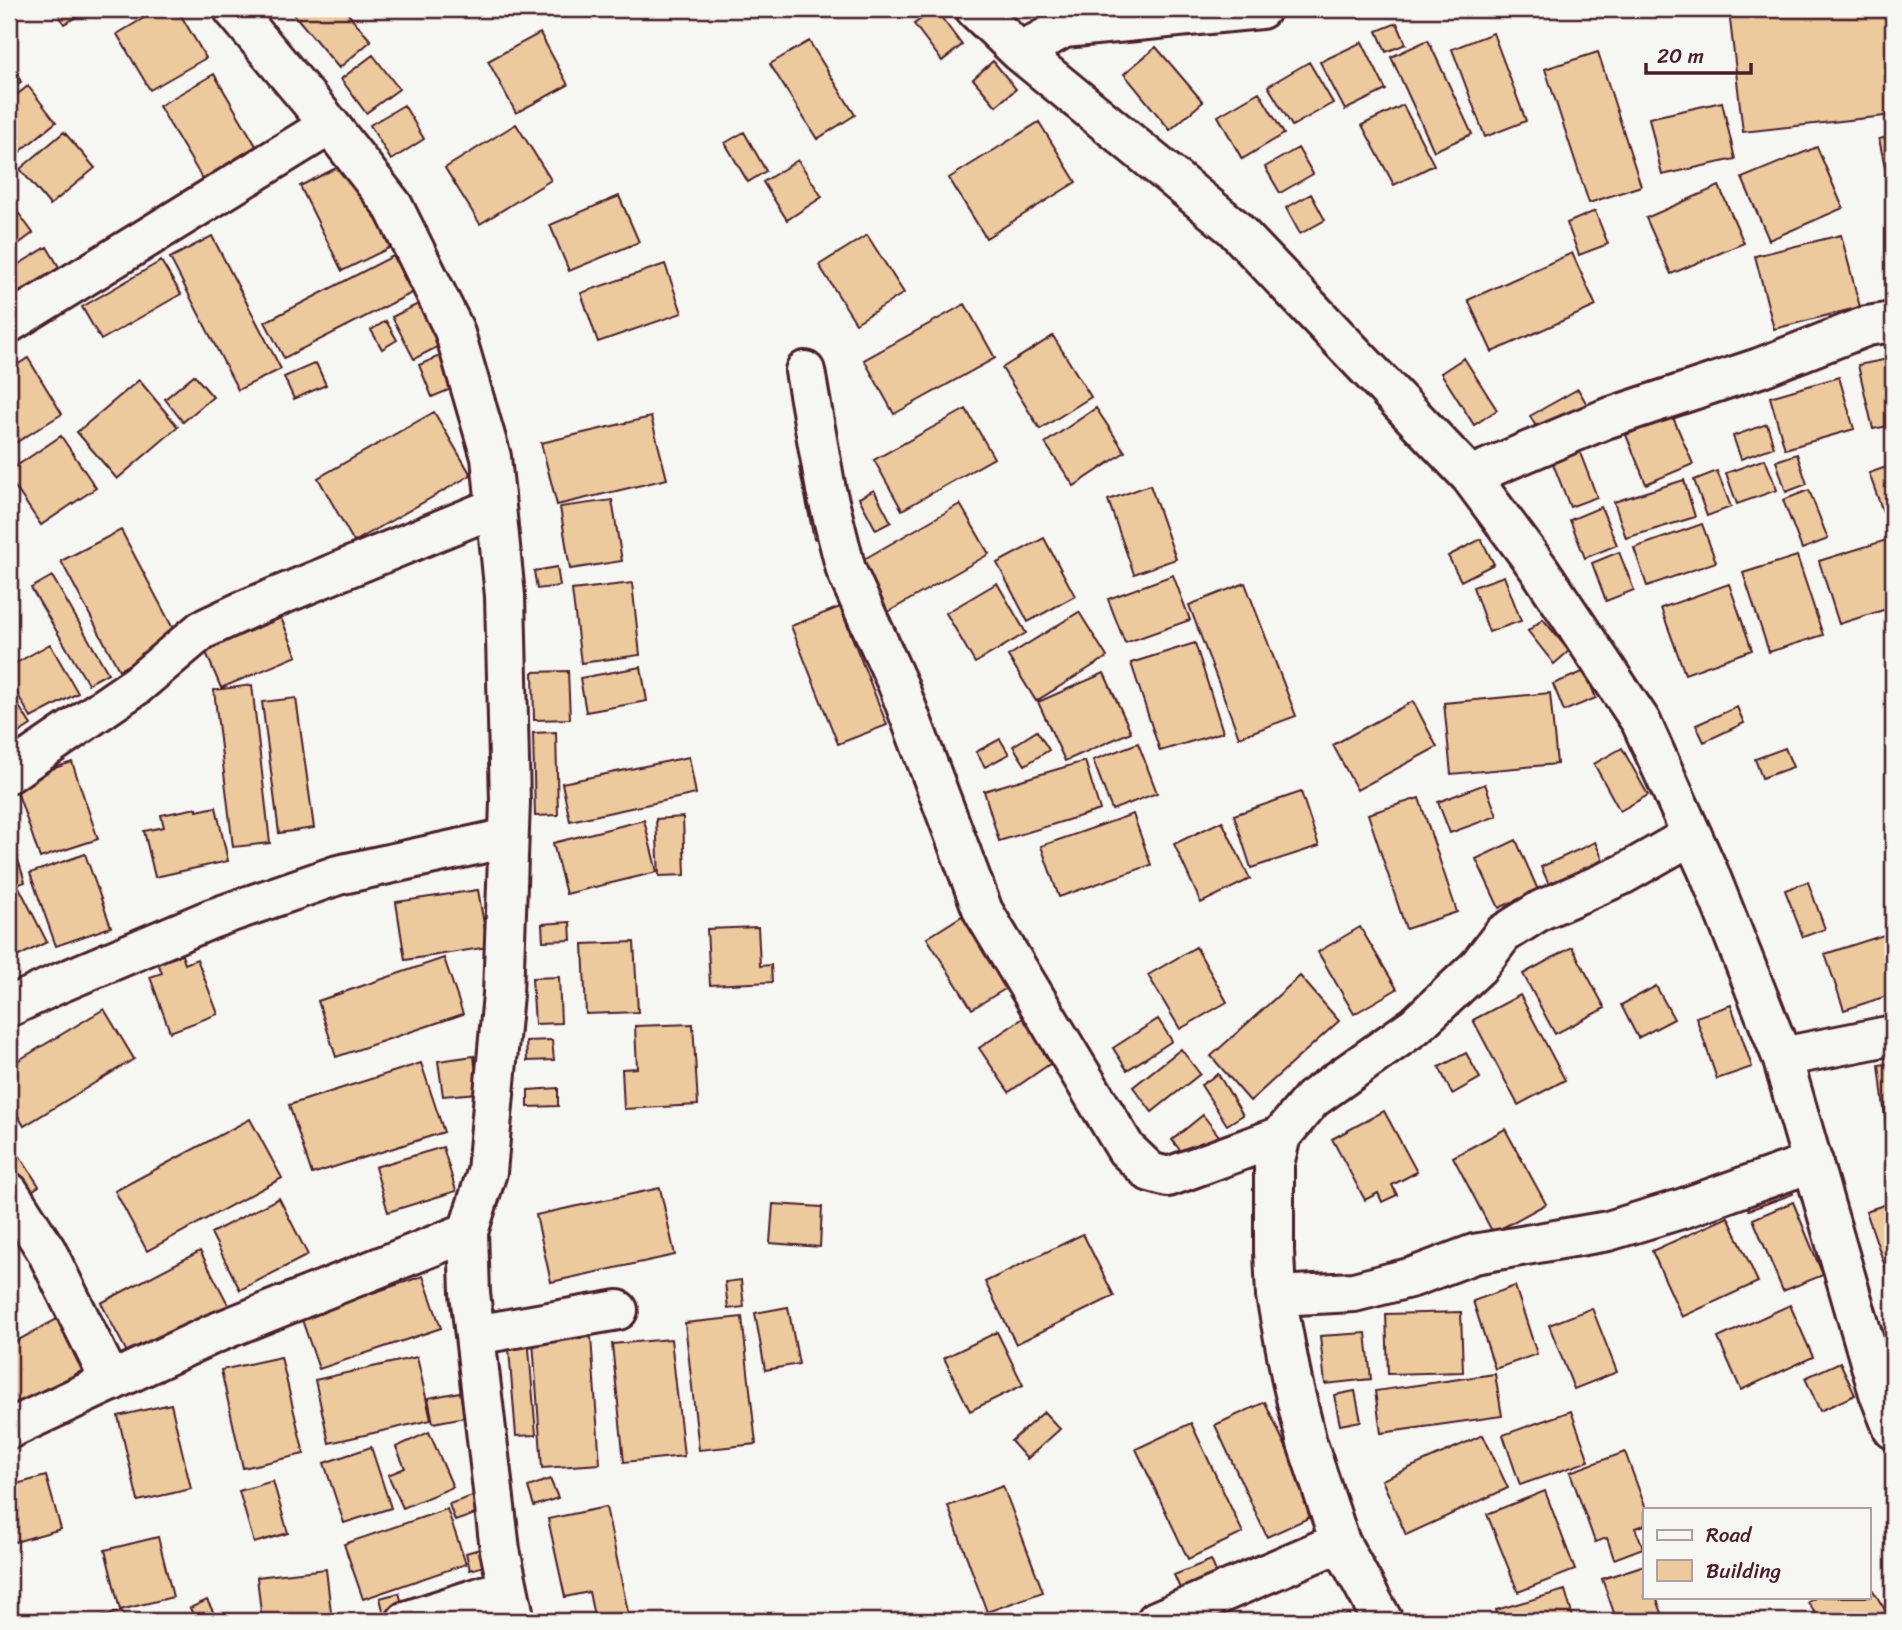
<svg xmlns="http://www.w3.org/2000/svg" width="1902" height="1630" font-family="Sriracha,sans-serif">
  <rect width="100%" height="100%" fill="#f6f6f2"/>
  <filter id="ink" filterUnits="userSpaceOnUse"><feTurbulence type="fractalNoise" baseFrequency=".0143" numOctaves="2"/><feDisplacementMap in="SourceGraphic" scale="14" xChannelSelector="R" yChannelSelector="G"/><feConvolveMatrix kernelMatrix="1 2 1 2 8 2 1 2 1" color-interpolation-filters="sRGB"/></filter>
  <g filter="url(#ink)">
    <path fill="#edc99e" stroke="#4a1f2b" stroke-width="2" d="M56,9h35l-27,15z
      M159,9h18l29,49 -56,32 -33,-56z
      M294,9h50l27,32 -32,27 -48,-57z
      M935,9l27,36 -20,16 -28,-37z
      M1751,9h142v106l-150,17 -14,-121z
      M1397,23l9,21 -20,8 -9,-21z
      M540,33l28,52 -52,28 -28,-52z
      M1493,33l33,88 -41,16 -33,-88z
      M1428,40l44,94 -38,17 -43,-94z
      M809,41l46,74 -38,24 -47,-75z
      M1362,42l24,48 -41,20 -25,-48z
      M1156,47l47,55 -33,28 -46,-56z
      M1598,52l43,134 -52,17 -44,-134z
      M373,55l26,34 -33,24 -25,-34z
      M9,60l12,22 -12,7z
      M993,61l23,28 -20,17 -23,-27z
      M1309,62l24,41 -41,23 -24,-40z
      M214,74l45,77 -54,32 -46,-77z
      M28,86l28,36 -44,36 -3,-4v-53z
      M1259,92l25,42 -42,25 -24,-43z
      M1722,102l13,57 -73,16 -13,-57z
      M404,105l20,34 -33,21 -21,-35z
      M1403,105l31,60 -40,20 -32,-60z
      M1039,122l37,60 -90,56 -37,-60z
      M516,124l35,56 -71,44 -35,-56z
      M64,132l31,36 -45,37 -30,-36z
      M744,132l22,39 -18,11 -23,-39z
      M1893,136v68l-14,-65z
      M1817,147l26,61 -74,32 -27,-62z
      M1298,148l15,26 -33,19 -15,-26z
      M798,160l24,37 -35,23 -24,-38z
      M350,161l43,85 -51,25 -42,-85z
      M1719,186l25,57 -73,31 -25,-56z
      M1311,194l14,26 -25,14 -14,-26z
      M619,196l20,46 -70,29 -19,-46z
      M9,200l24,33 -24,18z
      M1595,211l13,33 -29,11 -12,-32z
      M867,235l37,58 -48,30 -37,-58z
      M1841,235l19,72 -86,22 -19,-73z
      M212,236l69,133 -43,21 -68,-132z
      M47,247l15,25 -49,29 -4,-6v-25z
      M1572,253l24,53 -104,46 -24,-52z
      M393,256l19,37 -128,65 -19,-36z
      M161,261l20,33 -80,46 -19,-33z
      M665,264l17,49 -84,29 -17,-49z
      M420,303l21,42 -27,14 -22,-42z
      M965,304l30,54 -101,56 -30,-54z
      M386,321l11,19 -15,9 -11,-19z
      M1053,336l38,61 -51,32 -38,-61z
      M444,354l14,32 -26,11 -13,-32z
      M28,358l34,56 -53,33v-77z
      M1464,358l33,52 -23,15 -33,-52z
      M1893,358v67l-20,4 -15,-64z
      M316,363l10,22 -32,14 -10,-22z
      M194,375l19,22 -30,25 -18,-23z
      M1839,377l15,52 -69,20 -15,-52z
      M139,380l39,47 -61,52 -40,-47z
      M1578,389l14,24 -48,27 -14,-24z
      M1096,408l29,44 -51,34 -29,-43z
      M966,409l28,49 -92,52 -28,-50z
      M434,412l37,63 -117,67 -36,-64z
      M1672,415l21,49 -47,20 -20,-49z
      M651,417l16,62 -110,26 -16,-62z
      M1767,424l7,23 -33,12 -8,-23z
      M61,436l35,52 -55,37 -32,-47v-7z
      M1577,445l20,52 -27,10 -20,-51z
      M1797,454l10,30 -21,8 -10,-31z
      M1765,459l12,31 -40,14 -11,-31z
      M816,464l16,71 -18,4 -15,-72z
      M1892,465l1,47 -9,3 -15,-42z
      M1717,471l14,36 -24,9 -13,-36z
      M1684,480l11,37 -69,21 -12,-36z
      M1150,485l26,74 -42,15 -26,-74z
      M874,490l17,32 -15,8 -17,-32z
      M1809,490l19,49 -26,10 -19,-49z
      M612,500l10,61 -52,8 -10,-62z
      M960,504l29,50 -101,58 -29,-50z
      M1601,507l16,38 -32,13 -15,-38z
      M1702,524l14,38 -69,24 -13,-38z
      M121,530l57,108 -59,32 -58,-109z
      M1044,538l31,58 -47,26 -31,-59z
      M1893,538v69l-54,17 -20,-63z
      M1481,539l13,25 -33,17 -13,-25z
      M1619,552l15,38 -28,11 -14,-38z
      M1797,556l26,79 -54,17 -26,-79z
      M557,567l3,19 -23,3 -3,-18z
      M1173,575l17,45 -65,23 -17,-44z
      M52,576l56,97 -20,11 -57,-96z
      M1504,576l17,45 -32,11 -16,-45z
      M632,583l8,72 -59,8 -9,-73z
      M997,583l29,50 -51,30 -29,-50z
      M1245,583l51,133 -57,21 -50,-132z
      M1729,584l23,66 -67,24 -24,-66z
      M840,607l47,118 -49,19 -47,-118z
      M1079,612l28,45 -71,44 -28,-45z
      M281,618l16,38 -76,32 -16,-38z
      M1543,619l26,32 -15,13 -26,-33z
      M1195,643l28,89 -63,19 -29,-88z
      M50,644l28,49 -47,25 -22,-39v-12z
      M641,667l6,34 -61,11 -6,-34z
      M568,671l2,48 -36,1 -1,-48z
      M1585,671l11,27 -32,13 -11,-27z
      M1104,673l27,59 -66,29 -27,-59z
      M252,685l18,158 -37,4 -19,-157z
      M9,691l22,34 -22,14z
      M1550,693l7,71 -106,10 -7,-71z
      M296,698l18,130 -35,5 -17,-131z
      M1413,701l24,46 -80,43 -24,-45z
      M1737,707l7,16 -40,19 -8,-17z
      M1037,731l12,19 -24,15 -12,-19z
      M556,732l2,83 -23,1 -2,-83z
      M1000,739l9,15 -24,13 -9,-15z
      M1138,743l19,50 -45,17 -19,-50z
      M1622,748l26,47 -28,16 -26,-47z
      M1785,748l8,19 -31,11 -7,-19z
      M689,757l7,37 -126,27 -8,-38z
      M1085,761l15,49 -101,31 -15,-50z
      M72,762l26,77 -58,19 -26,-76z
      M1485,784l12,32 -47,17 -12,-31z
      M1301,792l18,54 -68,22 -17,-53z
      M1419,798l38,114 -51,17 -38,-115z
      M216,807l12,54 -73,16 -11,-46 20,-4 -3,-12 36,-7v3z
      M1133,814l18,51 -92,32 -18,-51z
      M683,817l2,58 -26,1 -3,-57z
      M644,820l13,52 -91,22 -13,-51z
      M1222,821l28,58 -49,24 -27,-59z
      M9,831l16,51 -16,6z
      M1516,840l22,50 -39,18 -23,-49z
      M1595,842l8,18 -54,24 -8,-17z
      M85,854l26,73 -55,19 -26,-73z
      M1808,882l17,47 -22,8 -18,-47z
      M19,887l28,55 -38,19v-68z
      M478,890l10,57 -83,13 -9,-58z
      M970,911l45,72 -43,26 -45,-71z
      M570,922l1,18 -28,1 -1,-17z
      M758,927l2,39 11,-1 1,17 -62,3 -3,-56z
      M1360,927l37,62 -43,25 -36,-62z
      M1893,932v62l-49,16 -19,-56z
      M634,942l4,70 -52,2 -3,-70z
      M1196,947l31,55 -47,27 -32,-54z
      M1572,947l33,61 -50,26 -32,-60z
      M182,955l3,9 12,-5 21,55 -48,18 -20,-55 12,-4 -4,-10z
      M444,958l19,56 -127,43 -18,-56z
      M1300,976l39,45 -89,80 -39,-45z
      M559,977l2,46 -26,1 -3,-46z
      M1656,986l18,33 -36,19 -17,-33z
      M1520,995l45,85 -47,25 -45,-85z
      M1731,1005l21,62 -35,12 -21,-62z
      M104,1009l30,50 -110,67 -15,-25v-35z
      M1025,1017l29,44 -45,31 -30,-44z
      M1158,1019l14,22 -45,29 -14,-22z
      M693,1024l5,81 -74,4 -2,-40 15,-1 -2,-42z
      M552,1040l2,20 -27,1 -1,-20z
      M1181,1049l19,25 -48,38 -19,-25z
      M1466,1053l14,25 -28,16 -13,-27z
      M474,1056l4,37 -35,3 -5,-35z
      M421,1063l23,69 -132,42 -23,-69z
      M1893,1063v107h-2l-12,-105z
      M1218,1074l25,41 -16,10 -26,-40z
      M558,1088v18l-30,1v-17z
      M1384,1111l33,61 -25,13 5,10 -15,7 -4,-9 -13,7 -33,-61z
      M1203,1115l19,25 -31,24 -19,-24z
      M250,1119l32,59 -135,73 -32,-60z
      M1505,1129l41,75 -53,29 -40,-76z
      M443,1147l13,44 -68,21 -13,-45z
      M17,1152l22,34 -13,9 -17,-27v-11z
      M1787,1179l6,15 -44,16 -6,-15z
      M660,1188l15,67 -124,27 -15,-67z
      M279,1198l29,57 -68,35 -29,-57z
      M1793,1202l30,73 -40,16 -30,-72z
      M1893,1202v81l-2,1 -25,-73z
      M773,1204l49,3 -2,40 -50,-4z
      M1728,1217l30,65 -76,35 -30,-66z
      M1083,1234l31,62 -98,48 -31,-62z
      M200,1251l29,55 -99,52 -29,-55z
      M423,1276l18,52 -122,41 -18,-52z
      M741,1280l3,27 -16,2 -3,-27z
      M1515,1286l22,68 -42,15 -22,-68z
      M1790,1305l23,52 -72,33 -23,-52z
      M788,1307l11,57 -34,6 -10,-57z
      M1592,1308l25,64 -43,17 -25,-64z
      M1461,1312l2,60 -75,2 -2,-60z
      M66,1314l27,51 -84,45v-65z
      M742,1317l14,127 -57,6 -14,-127z
      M997,1332l26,53 -53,26 -26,-53z
      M1366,1333l5,46 -46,5 -5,-48z
      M528,1336l8,99 -20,1 -8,-99z
      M591,1337l9,127 -58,4 -9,-127z
      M671,1339l13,117 -60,6 -12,-118z
      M281,1357l23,97 -61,14 -22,-98z
      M417,1357l14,63 -102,23 -14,-63z
      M1840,1362l15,33 -35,16 -15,-33z
      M1495,1374l7,42 -121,17 -6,-42z
      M1355,1391l6,30 -21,4 -6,-30z
      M460,1392l5,25 -32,6 -5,-25z
      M1265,1402l52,112 -50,23 -52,-112z
      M171,1404l20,85 -53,12 -20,-85z
      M1571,1411l18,50 -69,24 -17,-50z
      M1044,1412l16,17 -33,30 -16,-18z
      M1191,1423l52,110 -55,26 -52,-110z
      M429,1432l24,55 -50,21 -15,-33 17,-7 -9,-21z
      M1483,1435l25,53 -102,47 -24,-55z
      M371,1447l20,61 -47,15 -20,-60z
      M1625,1452l21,57h-1v16l-10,3 8,20 -29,11 -7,-21 -12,4 -25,-70z
      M46,1476l15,53 -46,13 -6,-22v-34z
      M550,1479l8,19 -24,8 -6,-19z
      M273,1481l15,52 -34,10 -15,-52z
      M1003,1486l40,106 -56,20 -39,-106z
      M1545,1491l30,79 -57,22 -31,-78z
      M478,1494l6,17 -29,10 -6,-17z
      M606,1507l24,114h-35l-6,-29 -24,5 -17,-78z
      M447,1509l19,55 -103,35 -19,-55z
      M158,1537l15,60 -53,13 -15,-60z
      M490,1546l5,17 -25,7 -4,-17z
      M1211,1560l8,19 -36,16 -9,-20z
      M1645,1565v32h11l9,24h-48l-15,-42z
      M326,1569l6,52h-70l-5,-44z
      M1869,1584l23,37h-72l-12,-19 9,-5h52z
      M1565,1590l9,31h-74l-4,-11z
      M399,1593l6,20 -20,5 -5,-20z
      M207,1600l11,21h-22l-6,-13z
      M122,1611l3,10h-38z
      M1349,1614l3,7h-26z"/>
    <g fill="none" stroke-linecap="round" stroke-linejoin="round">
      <defs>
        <path id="minor" d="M233,9l97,116 63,81 61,124 37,127 14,139 5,206 -7,192 -16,178 -19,60 2,61 30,257 15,71
          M975,9l45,43 213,175 237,249 69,93 102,153 68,151 73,184 97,336 14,36
          M1020,52l44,-24 197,-19
          M9,323l321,-198
          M805,371l21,119 20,80 52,115 85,226 143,238 24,23 18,5 113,-41
          M1470,476l135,-57 154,-51 108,-42 26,-4
          M9,773l128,-88 65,-55 45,-21 249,-102
          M9,1007l46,-22 156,-66 127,-44 170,-37
          M1782,1057l111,-22
          M9,1192l37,58 65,132
          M1276,1296l78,-4 59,-15 61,-23 134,-23 76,-23 129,-46
          M475,1335l143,-25
          M9,1429l204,-95 255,-102
          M406,1621l102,-33
          M1156,1621l184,-79
          M1383,1621l-43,-79 -33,-99 -15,-62 -16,-85 -2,-45v-87l7,-28 31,-37 103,-73 63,-59 25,-33 38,-24 81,-35 70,-40"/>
      </defs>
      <use href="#minor" stroke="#4a1f2b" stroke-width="44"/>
      <use href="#minor" stroke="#f6f6f2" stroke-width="38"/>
    </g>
  </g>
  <rect width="1902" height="1630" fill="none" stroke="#f6f6f2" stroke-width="35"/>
  <rect x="18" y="18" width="1867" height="1595" fill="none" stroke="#4a1f2b" stroke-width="2.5" filter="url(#ink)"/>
  <rect x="1643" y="1508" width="228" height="91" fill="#f6f6f2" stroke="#b1a0a2" stroke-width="2"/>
  <rect x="1657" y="1530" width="35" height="10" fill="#f6f6f2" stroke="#b1a0a2" stroke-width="2"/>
  <text x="1706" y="1542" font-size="21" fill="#4a1f2b">Road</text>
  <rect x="1657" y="1560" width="35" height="21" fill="#edc99e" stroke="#b1a0a2" stroke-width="2"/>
  <text x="1706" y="1578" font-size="21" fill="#4a1f2b">Building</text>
  <path d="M1646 63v10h105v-10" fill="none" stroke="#4a1f2b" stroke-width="3.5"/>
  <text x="1657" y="63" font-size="21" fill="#4a1f2b" stroke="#f6f6f2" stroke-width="5" paint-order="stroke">20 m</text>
</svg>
